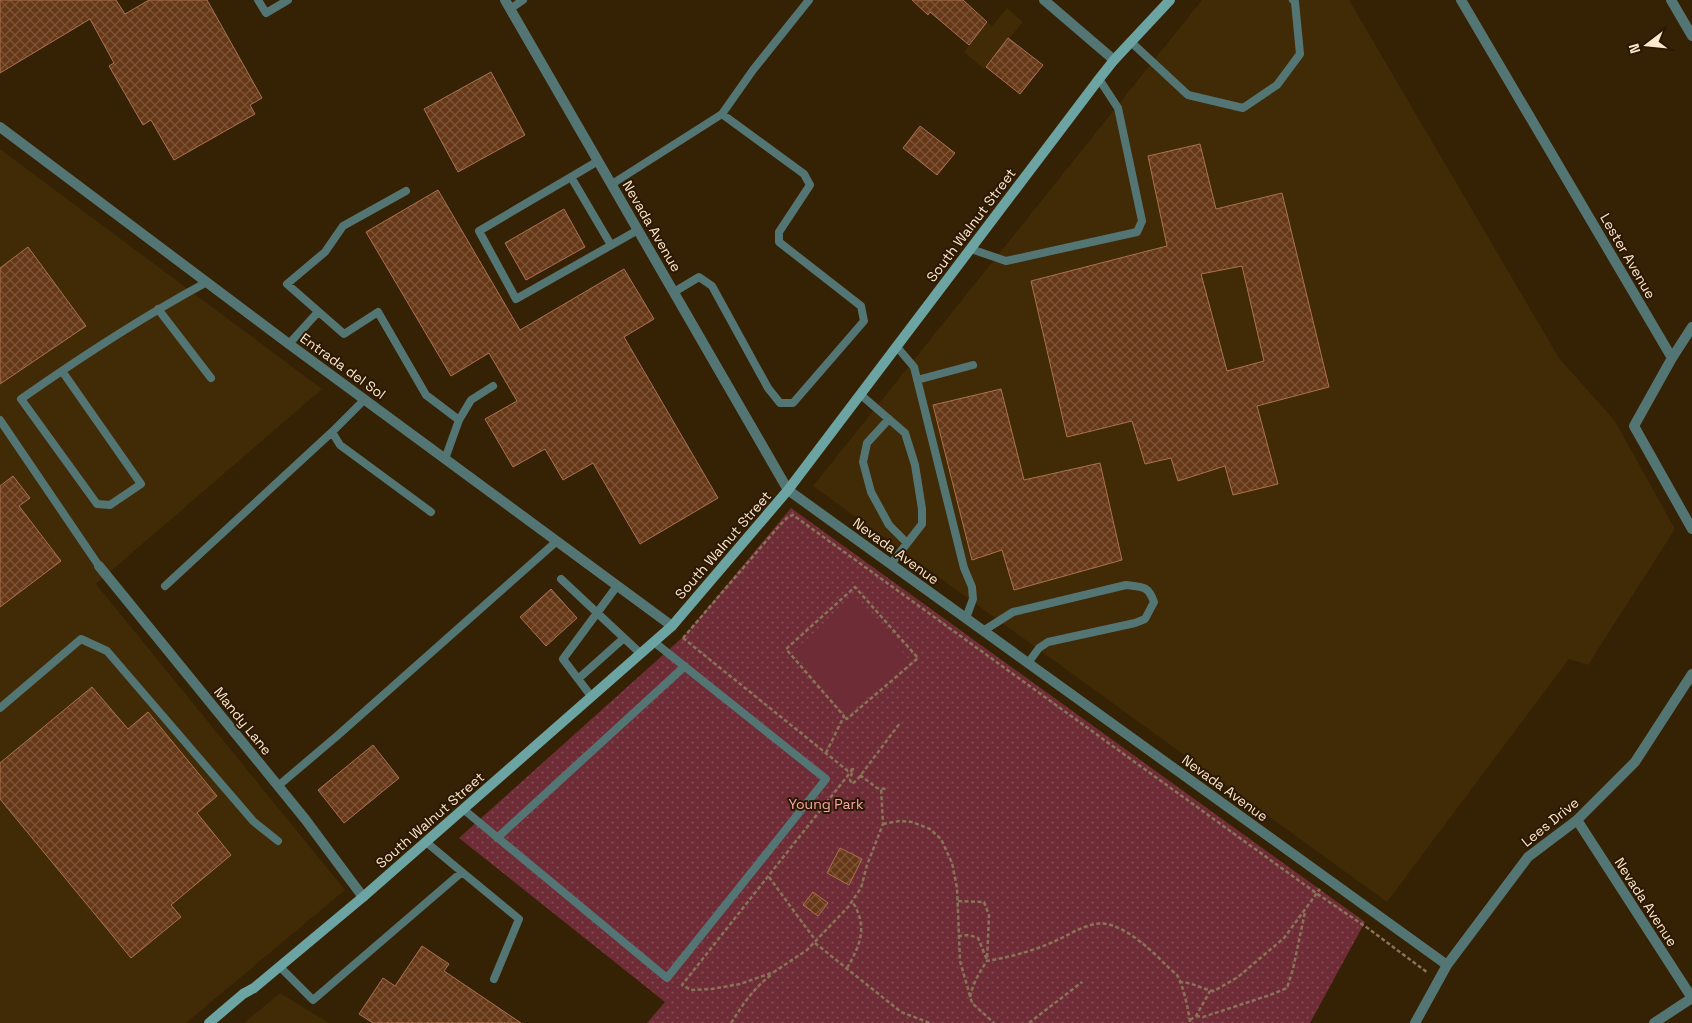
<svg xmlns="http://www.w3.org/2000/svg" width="1692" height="1023" font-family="'Space Grotesk',sans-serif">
  <defs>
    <pattern id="green-dots" width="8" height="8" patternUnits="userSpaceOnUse" patternTransform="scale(1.25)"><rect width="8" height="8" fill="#6e2c37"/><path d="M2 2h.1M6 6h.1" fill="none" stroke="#844b53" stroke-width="1.8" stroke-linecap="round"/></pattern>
    <pattern id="building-cross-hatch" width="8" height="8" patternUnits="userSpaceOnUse" patternTransform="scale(1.25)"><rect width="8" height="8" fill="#663818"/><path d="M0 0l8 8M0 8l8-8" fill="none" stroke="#7d5538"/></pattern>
  </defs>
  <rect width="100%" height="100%" fill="#352103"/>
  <path fill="#412a06" d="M1202,0h147l210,358 56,63 60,108 -87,136 -19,-6 -182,243 -574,-416z
    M1007,8l16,14 -39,47 -20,-17 23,-29 5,3z
    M0,149l322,240 -226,195 249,306 -159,133h-186z
    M280,993l49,30h-85z"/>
  <path fill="url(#green-dots)" d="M791,508l574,414 -55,101h-663l18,-21 -206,-164 225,-202z"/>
  <path fill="#6e2c37" d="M854,597l56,64 -62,53 -55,-62z"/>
  <path fill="url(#building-cross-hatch)" stroke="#ab724e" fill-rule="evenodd" d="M0,0h116l9,14 24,-14h58l55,98 -12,7 5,9 -81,46 -23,-40 -8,5 -34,-59 5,-3 -24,-44 -90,54z
    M912,0h51l24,22 -18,23 -39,-33 -2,3z
    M1008,38l35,27 -23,29 -34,-27z
    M491,72l34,63 -67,37 -34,-63z
    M920,126l35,27 -18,22 -34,-27z
    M1200,144l16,65 66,-16 47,194 -72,19 21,78 -45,11 -8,-29 -47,15 -7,-23 -26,6 -13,-43 -65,16 -36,-156 136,-35 -19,-90zM1242,266l22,95 -37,10 -26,-97z
    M438,190l82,140 104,-61 30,50 -30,18 94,161 -78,46 -47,-81 -30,17 -18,-31 -32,18 -28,-48 32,-18 -28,-48 -38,23 -85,-144z
    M564,209l21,38 -59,33 -21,-37z
    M28,247l58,79 -86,58v-116z
    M1001,389l23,91 76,-17 22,97 -108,30 -12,-40 -30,10 -39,-155z
    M13,476l17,22 -11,8 42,55 -61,46v-121z
    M551,589l26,29 -31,28 -26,-29z
    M92,687l36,42 20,-17 69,84 -20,17 34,42 -60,50 10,12 -50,41 -131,-159v-36z
    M373,745l26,33 -55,45 -26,-33z
    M840,848l22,11 -13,26 -22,-12z
    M813,892l15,11 -10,13 -15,-11z
    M422,946l27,18 -5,7 77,52h-148l-14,-9 24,-36 12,8z"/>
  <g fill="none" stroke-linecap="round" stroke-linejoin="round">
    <path stroke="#897457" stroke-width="2.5" stroke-dasharray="4 2.5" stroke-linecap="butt" d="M683,638l97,-113 8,-8 5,-2 523,378 53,36 59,44
      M683,638l165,133 5,-2 -3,11 2,4 5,-4 43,-57
      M826,753l18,-37 -58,-67 69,-62 63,71 -71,61 -3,-3
      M853,769l-171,216 9,5 21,-1 28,-5 34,-12 33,-22 41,-43 13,-19 6,-23 16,-41 -2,-36
      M860,775l17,13 9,1
      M883,824l16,-3 13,1 18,7 11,10 11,24 5,25 3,73 12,42 22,20
      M769,877l47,64
      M958,901l26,1 5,13 -2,46
      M958,936l11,-1 9,3 9,22
      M815,943l86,69 29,11
      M847,968c14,-24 21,-42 5,-67
      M1179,982c13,0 22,7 35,9l24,-14 46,-39 36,-49
      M970,997c3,-14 9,-24 17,-36 23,-4 46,-10 66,-19 14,-6 27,-15 42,-18 24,-5 55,25 71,41 3,3 8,7 11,10 6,9 12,37 13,48
      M1196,1016l7,1 67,-22 17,-7 6,-19 12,-57
      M1190,1020l6,-4 14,-25
      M731,1023c13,-20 21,-33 40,-48
      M1029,1023l53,-41"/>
    <path stroke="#537675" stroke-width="8" d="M258,0l8,13 22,-13
      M510,9l13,-9
      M1131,42l57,53 55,13 34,-23 23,-31 -5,-52 -2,-2
      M598,161l-27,16 40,68
      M571,177l-92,54 37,68 122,-69
      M612,184l110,-70 31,-44 56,-70
      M406,191l-63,35 -18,26 -38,32 57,50 34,-22 48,83 33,25
      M971,249l35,12 131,-29 5,-11 -24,-113 -19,-29
      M674,292l25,-15 13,9 56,102 12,15h13l71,-82 -3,-15 -82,-64v-10l31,-47 -6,-11 -82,-60
      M158,309l53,69
      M289,344l29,-32
      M897,347l17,20 50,201 8,19 1,12 -7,19
      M62,371l79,113 -31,21 -13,-1 -76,-105c60,-42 121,-82 186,-117
      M917,380l56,-15
      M861,395l44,38 10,32 7,44v15l-31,40
      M889,419l-22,24 -4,19 8,30 18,33 18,18
      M0,420l99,146
      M332,432l8,13 91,67
      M445,459l14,-39 12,-20 22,-14
      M561,579l79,74
      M165,586l167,-154 33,-33
      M983,631l30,-19 113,-27c16,2 22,0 28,17l-9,17 -10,4 -87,19 -9,6 -11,15
      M578,679l46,-41
      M591,696l-28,-37 54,-73
      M0,708l81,-69 26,12 146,170 25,20
      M278,786l59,-50 220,-195
      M463,809l204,169 159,-199 -172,-137
      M497,838l188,-172
      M426,842l36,30
      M280,967l33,33 149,-128 57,47 -25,60"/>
    <path stroke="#537675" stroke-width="10" d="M505,0l283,490 659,475
      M1044,0l70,60
      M1461,0l211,358 -38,68 58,103
      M1671,0l21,36
      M0,127l289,217 383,282
      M1672,358l20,-31
      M99,566l206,253 58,78
      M1577,820l115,178
      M1415,1023l32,-58 81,-108 49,-37 58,-58 57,-88
      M1654,1023l38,-25"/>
    <path stroke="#6ba4a2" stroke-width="10" d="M209,1023l34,-29 11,-6 109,-91 309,-271 116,-136 311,-411 15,-19 56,-60"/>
  </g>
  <g text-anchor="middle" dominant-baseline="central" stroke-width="4" stroke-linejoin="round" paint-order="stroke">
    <g font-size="14" fill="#fee7cc" stroke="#2b1800">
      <text transform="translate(971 225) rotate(-53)">South Walnut Street</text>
      <text transform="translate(652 226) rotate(60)">Nevada Avenue</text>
      <text transform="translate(1628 256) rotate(60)">Lester Avenue</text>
      <text transform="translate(343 366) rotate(36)">Entrada del Sol</text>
      <text transform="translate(723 545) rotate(-49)">South Walnut Street</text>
      <text transform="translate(896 551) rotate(36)">Nevada Avenue</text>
      <text transform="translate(243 721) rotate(51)">Mandy Lane</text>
      <text transform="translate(1225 788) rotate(36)">Nevada Avenue</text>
      <text transform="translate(430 820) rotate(-41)">South Walnut Street</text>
      <text transform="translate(1550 822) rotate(-39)">Lees Drive</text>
      <text transform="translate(1646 902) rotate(57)">Nevada Avenue</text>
    </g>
    <g font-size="14" fill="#f8a7af" stroke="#2b1800">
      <text x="826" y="804">Young Park</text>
    </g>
  </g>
  <g transform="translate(1647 45) rotate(254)" stroke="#2b1800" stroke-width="4" paint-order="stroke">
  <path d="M0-4L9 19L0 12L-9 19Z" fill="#fee7cc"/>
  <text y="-8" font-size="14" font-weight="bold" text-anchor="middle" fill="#fee7cc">N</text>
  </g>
</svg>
